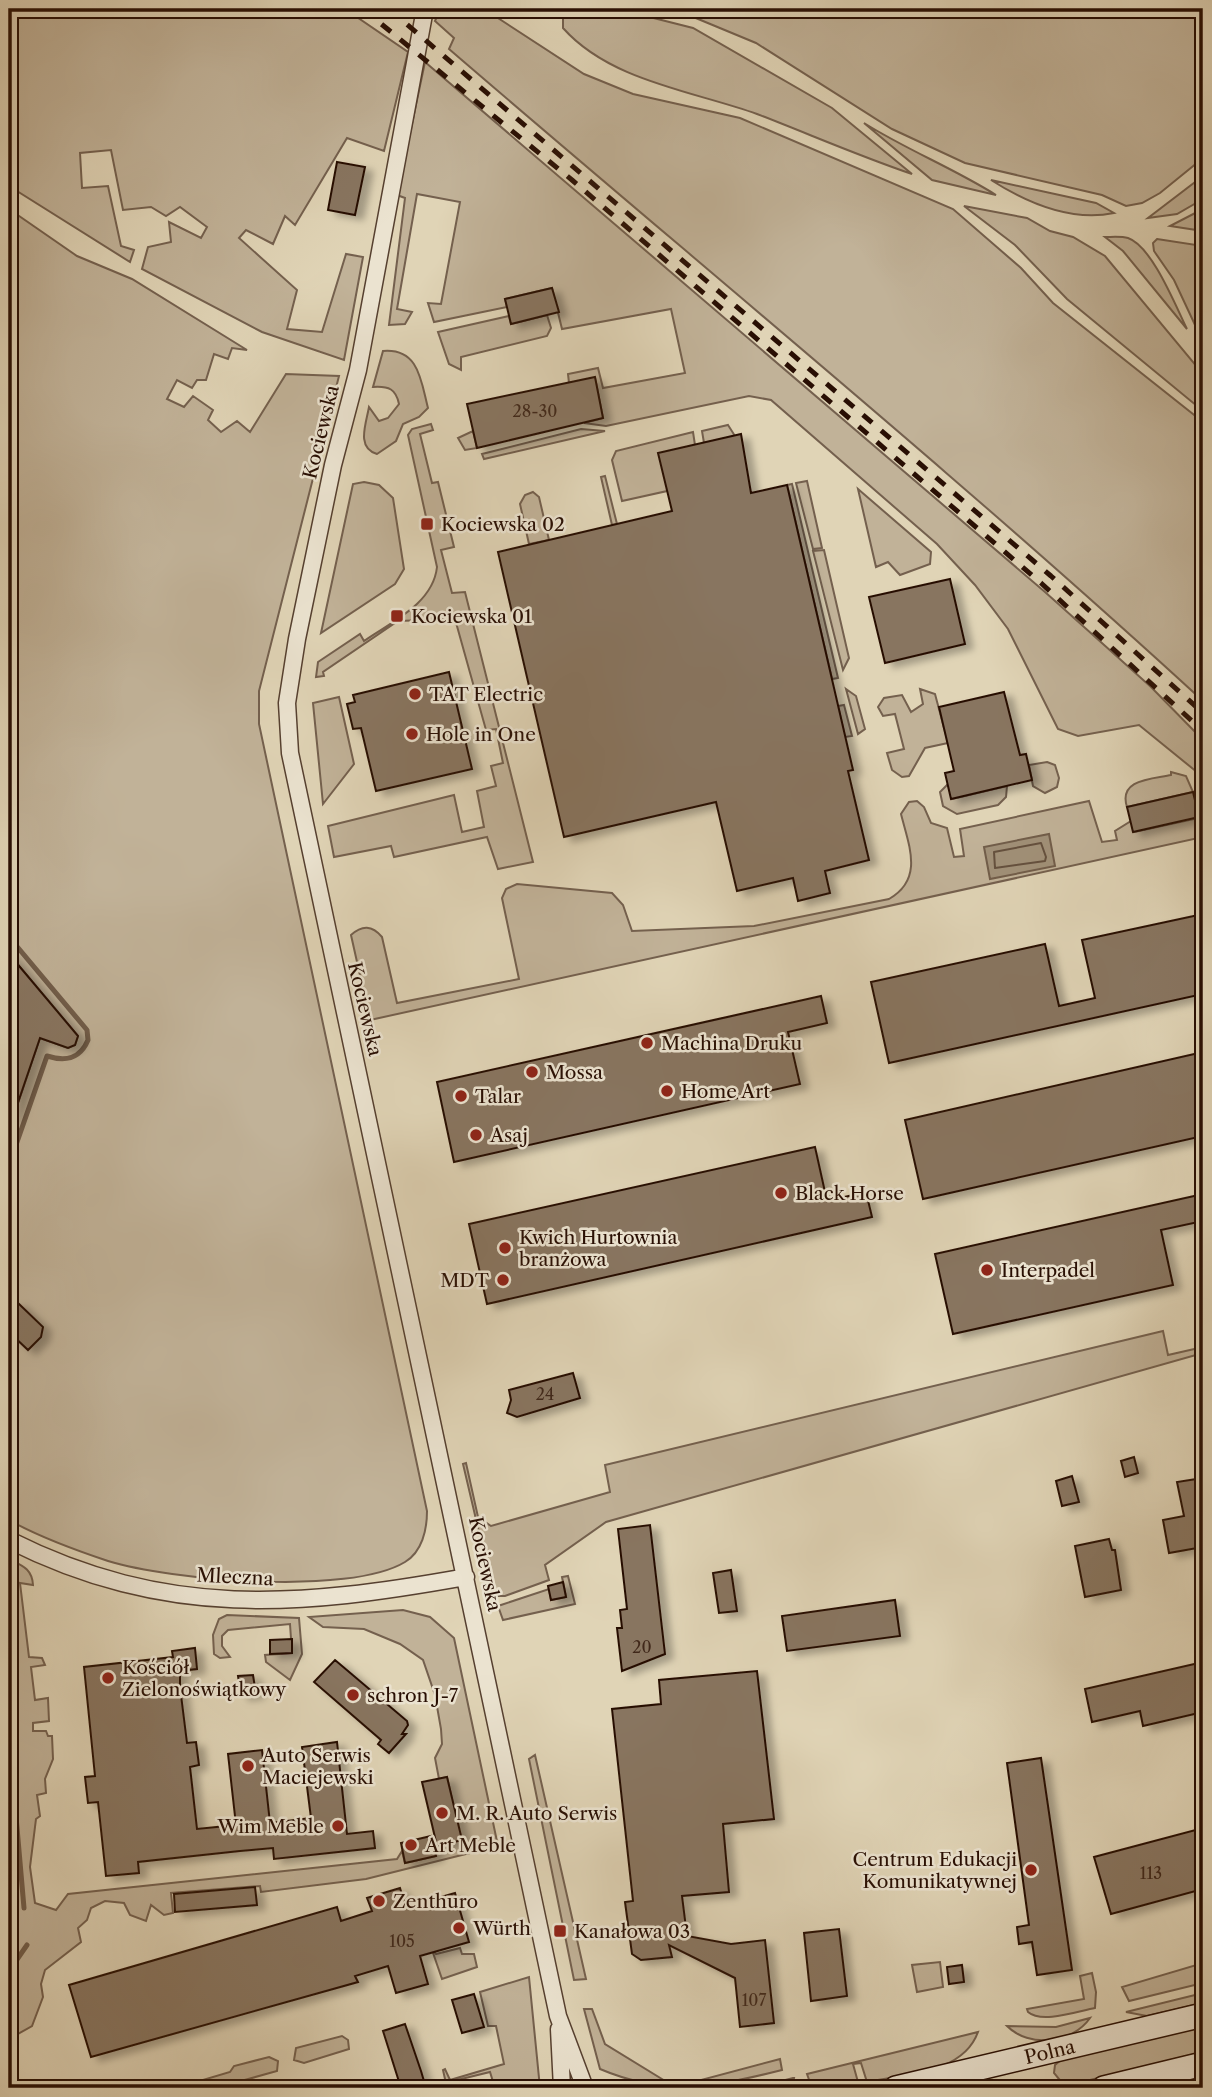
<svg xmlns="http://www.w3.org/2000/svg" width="1212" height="2097" font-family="'Libre Caslon Text',serif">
  <defs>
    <filter id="shadow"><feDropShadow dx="8" dy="4.5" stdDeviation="3.5" flood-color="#0004"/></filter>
  </defs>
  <rect width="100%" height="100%" fill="#e0d4b6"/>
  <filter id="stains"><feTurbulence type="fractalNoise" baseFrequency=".00286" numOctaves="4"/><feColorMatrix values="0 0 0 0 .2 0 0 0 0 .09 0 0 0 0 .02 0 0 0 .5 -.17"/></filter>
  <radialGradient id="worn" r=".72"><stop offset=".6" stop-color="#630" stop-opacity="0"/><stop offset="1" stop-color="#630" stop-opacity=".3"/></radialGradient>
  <path fill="#c1b298" stroke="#74604e" stroke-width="2" d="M9,9h336l63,43 -24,99 -37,-13 -52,87 -10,-9 -12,28 -27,-14 -7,8 58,52 -10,39 35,3 24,-78 17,3 -19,103 -82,-28 -120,-63 6,-22 23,-5 -2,-20 32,16 6,-11 -27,-20 -14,9 -15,-9 -28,3 -12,-60 -31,3 2,35 26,-2 13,60 13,4 -4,12 -121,-76z
    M440,9h44l100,65 49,20 107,24 213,91 68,59 32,35 150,119v279c-245,-225 -502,-435 -754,-652l5,-11 -19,-17z
    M567,9h51l75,19 139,80 80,66c-53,-18 -103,-40 -155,-60 -64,-23 -147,-33 -194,-86v-16z
    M674,9h529v149l-43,35 -18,10 -16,3 -24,-11 -137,-32 -73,-34 -136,-86z
    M425,62l620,530 106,95 52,53v37l-64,-52 -61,11 -20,-7 -50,-100 -33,-44 -38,-41 -166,-144 -22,-4 -143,30 -22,-3 19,-5 -8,-40 -26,5 -1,-9 30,-6 5,20 82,-15 -14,-64 -109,20 -10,-41 -47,11 2,8 -73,15 -6,-19 13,1 19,-102 -43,-8 -20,115 15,3 -7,12 -16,1 16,-127 -8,-3z
    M864,123c43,27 89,45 132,72l-64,-15z
    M1203,176v23l-26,15 -29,4z
    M991,180l105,23 18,10c-43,9 -87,-10 -123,-33z
    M964,206l63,12 23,13 23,6 32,19 98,118v37l-136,-112 -52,-54z
    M9,209l68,47 55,23 115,71 -15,-2 -4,11 -14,-5 -8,26h-9l-5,8 -15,-8 -10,19 17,8 9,-11 20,14 -5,10 13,12 16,-11 13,11 36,-58 53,2 -80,315v33l168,787c0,19 -5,41 -22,51 -56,34 -236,18 -297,-1 -33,-11 -69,-24 -99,-41v-390l31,-92 28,10 7,-3 3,-9 -69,-82z
    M1203,209v22l-33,-5z
    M1105,237c7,0 16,-1 23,1 24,8 48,69 59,91l-64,-78z
    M1157,239l46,7v96l-29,-62 -20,-29 -1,-8z
    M547,315l4,13 -4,8 -86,21v13l-12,-6 -11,-32 71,-16 2,8z
    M383,351c36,-3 38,30 45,57l-9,9 -16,7 -7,17 -19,13c-21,-6 -11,-30 -8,-47l10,14 9,-3 11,-14c-3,-15 -10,-18 -26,-17z
    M431,424l2,6 -13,4 12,49 6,-1 16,65 -13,3 11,43 13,-1 68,270 -35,7 -11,-32 -93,20 -3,-11 -57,11 -6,-31 126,-31 8,37 22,-5 -7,-36 19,-5 -5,-20 12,-3 -7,-34 -10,1 -31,-111 -57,2 -75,51 1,4 -8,1 2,-15 42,-28 4,7c27,-19 69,-37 73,-74l-29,-132 4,-6z
    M728,425l7,11 -31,7 -2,-12z
    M581,429l24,2 -121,28 -2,-5z
    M473,431l4,17 -12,2 -7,-12z
    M693,432l2,13 -28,46 -45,10 -10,-41 4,-9z
    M605,476l12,48 -5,1 -11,-48z
    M807,481l15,67 -9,1 -17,-66z
    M364,482l15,3 14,13 11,71 -9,15 -74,49 32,-149z
    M792,484l46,194 -6,1 -45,-194z
    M858,489l73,63 -1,12 -30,11 -12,-13 -12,5z
    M533,492l6,5 10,43 -20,4 -9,-40 5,-9z
    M824,550l25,108 -6,12 -30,-119z
    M846,689l10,7 9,33 -7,5z
    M920,689l15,5 13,49 -23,5 -16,28 -7,1 -10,-7 -5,-17 17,-4 -9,-35 -12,2 -5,-9 6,-9 18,-3 9,17 12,-8z
    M339,697l15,67 -31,40 -10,-101z
    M844,705l8,31 -7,1 -7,-31z
    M1047,762l8,3 4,13 -2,9 -12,6 -12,-7 -4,-21z
    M1171,772l15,4 7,16 -66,15c-9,-28 25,-28 44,-32z
    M948,784l4,15 55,-13 -1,11 -8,8 -41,9 -14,-8 -3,-14z
    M917,801l7,6 7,16 16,5 7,29 10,-1 -4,-27 129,-28 13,41 15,-2 -2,-9 16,-10 3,11 69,-15v20l-833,183 -19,-85c11,-10 21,-10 31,2l15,66 122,-24 -17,-81 4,-9 11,-5 95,9 11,12 9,26 122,-5 135,-27c35,-20 20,-53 12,-85l8,-12z
    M1163,1331l5,24 35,-8v6l-597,169 -61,43 4,15 -44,16h-11l-31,-132 3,-1 12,54 13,9 119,-34 -5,-27z
    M9,1559c14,7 23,10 24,26l-13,-2 9,74 13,1 3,7 -14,2 4,33 13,-2 1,23 -16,2v8h13l2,5h4l1,23 -8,20 1,14 -9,2 3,21 -4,3 -6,48 5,36 21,7 12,-16 329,-35 5,-8 3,12 31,-7 -2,-11 27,-5 -14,-63 -8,2 -4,-21 7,-14 -1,-15 -6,-34 -12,-35 -23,-16 -36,-15 -41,-2 -14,-10 94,-7 27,7 24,21 44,208 -132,33 -105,13 -1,-6 -89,7 2,20 -9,2 -13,-10 -5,16 -16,-6 -6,-12 -19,-2 -14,7 -4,12 -9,8 3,14 -36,28 -4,14 2,13 -11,29 -23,13z
    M568,1576l7,28 -72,16 -5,-14 51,-17 2,11 15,-3 -4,-20z
    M227,1615l72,3 3,36 -12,26 -24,-18 -1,-7 27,-2 -2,-29 -62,6 -6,6v10l8,11 -10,1 -6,-4 -1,-19 6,-16z
    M535,1755l51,224 -12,1 -45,-221z
    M431,1947l5,7 24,-6 2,6h12l3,13 -35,12z
    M940,1962l3,25 -26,5 -5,-27z
    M1203,1963v20l-74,18 -7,-14z
    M1092,1973l4,19 -1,16c-17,3 -53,16 -67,4l-1,-3 57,-10 -4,-23z
    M529,1977l11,111h-45l-5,-16 -41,10 1,6h-3l-4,-18 2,-1 5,11 54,-16 -8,-38h-8l-8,-34z
    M1203,1993v10l-56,13 -21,-4z
    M584,2009h8l13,35 70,43 105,-28 2,11c-68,17 -116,27 -182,-1z
    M1090,2018c-18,26 -61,30 -83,8l49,1z
    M1203,2025v27l-129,32h-11l-9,-11 1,-8 7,-6z
    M978,2032c-15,42 -73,42 -111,50l-6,-19 -8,1 5,18 -19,6h-27l-5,-14z
    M342,2036l6,4 1,9 -45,14 -10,-3 2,-12z
    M269,2057l9,4 -1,10 -61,17h-40l54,-16 4,-6z
    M794,2078l-2,10h-38l39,-10z
    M974,2080l10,2 4,6h-48z"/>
  <path fill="#a19179" stroke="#715d4a" stroke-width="2" d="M1049,834l6,32 -65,13 -6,-32z"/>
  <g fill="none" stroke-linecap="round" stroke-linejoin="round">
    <path stroke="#64503e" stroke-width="2" d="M1041,843l5,14 -1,4 -50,7 -1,-16z"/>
    <path stroke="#715d4a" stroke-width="5" d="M9,937l78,93 1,10c-8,19 -22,22 -41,16l-38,109
      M9,1736l15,172
      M9,1971l18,-26"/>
  </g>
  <path fill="#887560" stroke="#280e03" stroke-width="2" filter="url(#shadow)" d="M337,162l28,5 -10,48 -27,-5z
    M552,288l7,24 -48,12 -6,-25z
    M595,377l8,41 -126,30 -10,-44z
    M741,434l10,59 36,-8 66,285 -5,1 21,89 -44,11 5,22 -32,8 -5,-23 -56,13 -21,-89 -152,35 -66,-285 174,-41 -14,-58z
    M950,579l15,65 -80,19 -16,-66z
    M449,672l23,97 -96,22 -15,-63 -8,1 -6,-25 8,-2 -2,-7z
    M1004,692l16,63 6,-1 6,26 -81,19 -6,-26 9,-2 -15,-64z
    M1193,792l6,25 -66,15 -6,-25z
    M1203,914v80l-314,69 -18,-81 174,-38 14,62 36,-8 -13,-58z
    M9,954l69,82 -3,9 -7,3 -28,-10 -29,85z
    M821,996l6,27 -39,9 12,52 -346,78 -17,-80z
    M1203,1052v84l-280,63 -18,-79z
    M815,1147l12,54 39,-9 6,25 -385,87 -18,-80z
    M1203,1194v27l-42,9 12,55 -220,49 -18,-80z
    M18,1303l25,24 -2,10 -13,13 -19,-18v-27z
    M573,1373l7,25 -63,19 -10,-4 4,-13 -2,-10z
    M1134,1457l4,16 -13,4 -4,-16z
    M1072,1476l7,26 -17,4 -6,-25z
    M1203,1478v69l-34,6 -6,-33 21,-4 -7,-34z
    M650,1525l15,129 -43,17 -5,-43h5l-2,-18 7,-1 -9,-80z
    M1109,1539l3,11h3l6,40 -36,7 -10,-51z
    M731,1570l6,41 -18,2 -6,-40z
    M563,1582l3,15 -15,3 -3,-14z
    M895,1600l5,36 -113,15 -5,-35z
    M292,1639v14l-22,1v-14z
    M195,1648l2,21 -17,2v16l7,56 9,-1 3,23 -9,2 7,62 39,-4 -8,-71 34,-4 8,73 41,-5 -9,-71 35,-5 10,92 26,-3 2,17 -101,11 -1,-11 -33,3 -102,11 1,11 -33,3 -8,-74 -10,1 -3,-26 10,-1 -11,-109 89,-10 -1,-6z
    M335,1660l72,61 1,4 -6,9h4l-17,19 -11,-9 3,-4 -67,-58z
    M1203,1662v50l-60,14 -3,-15 -48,11 -7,-33z
    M757,1671l17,148 -51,5 6,68 -47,4 5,40 44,8 34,-4 9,83 -34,4 -5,-49 -66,-33 3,12 -31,3 -9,-6 -7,-52 8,-1 -21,-192 49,-5 -2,-24z
    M253,1675l3,19 -15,2 -3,-20z
    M1041,1758l31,212 -35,5 -5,-33 -13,2 -2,-17 12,-2 -22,-162z
    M447,1777l15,63 -25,6 -15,-64z
    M1203,1828v61l-92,25 -17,-57z
    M431,1836l5,20 -31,7 -4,-20z
    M255,1887l2,18 -82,7 -1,-18z
    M400,1888l6,19 49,-14 14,49 -49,14 8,28 -32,9 -8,-27 -33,10 3,6 -267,75 -22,-72 268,-78 4,14 31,-10 -5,-13z
    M839,1929l8,67 -36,5 -7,-68z
    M962,1965l2,17 -15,2 -2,-17z
    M474,1994l10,33 -22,6 -10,-33z
    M405,2024l16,47 5,17h-25l-18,-57z"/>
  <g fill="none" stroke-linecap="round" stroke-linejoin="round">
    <defs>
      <path id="street" d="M425,9l-67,361 -25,95 -36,174 -10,64 3,50 268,1263 27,72
        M9,1540c157,79 290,67 457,37
        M559,2029l3,59"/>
      <g id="secondary">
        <path id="s1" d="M896,2088l307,-73"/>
        <path d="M1104,2088l99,-24"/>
      </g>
    </defs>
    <use href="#street" stroke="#564030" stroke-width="19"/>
    <use href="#secondary" stroke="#280e03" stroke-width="26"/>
    <use href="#street" stroke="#ebe3d0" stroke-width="16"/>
    <use href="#secondary" stroke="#ebe3d0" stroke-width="23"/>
    <path stroke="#280e03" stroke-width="5" stroke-dasharray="12 12" stroke-linecap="butt" d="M363,9l209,171 469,403 162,148
      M389,9l662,567 152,137"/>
  </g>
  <g fill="#8f2418" stroke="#ebe3d0" stroke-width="2.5">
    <rect x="420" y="517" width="14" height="14" rx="3.5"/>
    <rect x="390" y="609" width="14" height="14" rx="3.5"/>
    <circle cx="415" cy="694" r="7"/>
    <circle cx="412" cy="734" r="7"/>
    <circle cx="647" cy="1043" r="7"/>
    <circle cx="532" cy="1072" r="7"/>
    <circle cx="667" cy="1091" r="7"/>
    <circle cx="461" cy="1096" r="7"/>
    <circle cx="476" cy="1135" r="7"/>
    <circle cx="781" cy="1193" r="7"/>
    <circle cx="505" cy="1248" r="7"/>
    <circle cx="987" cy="1270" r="7"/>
    <circle cx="503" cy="1280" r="7"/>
    <circle cx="108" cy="1678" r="7"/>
    <circle cx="353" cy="1695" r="7"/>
    <circle cx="248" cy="1766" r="7"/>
    <circle cx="442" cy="1813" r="7"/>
    <circle cx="338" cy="1826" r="7"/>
    <circle cx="411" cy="1845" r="7"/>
    <circle cx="1031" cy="1870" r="7"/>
    <circle cx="379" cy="1901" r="7"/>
    <circle cx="459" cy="1928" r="7"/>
    <rect x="553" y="1924" width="14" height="14" rx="3.5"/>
  </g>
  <g text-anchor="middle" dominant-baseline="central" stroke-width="5" stroke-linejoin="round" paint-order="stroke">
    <g font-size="16" fill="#40281a">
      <text x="535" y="411">28-30</text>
      <text x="545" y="1394">24</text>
      <text x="642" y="1647">20</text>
      <text x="1151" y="1873">113</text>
      <text x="402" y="1941">105</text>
      <text x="754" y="2000">107</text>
    </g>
    <g font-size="19" fill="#280e03" stroke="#ebe3d0">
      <text transform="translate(321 432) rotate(-76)">Kociewska</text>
      <text transform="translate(365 1009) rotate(77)">Kociewska</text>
      <text transform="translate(485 1564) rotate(78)">Kociewska</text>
      <text transform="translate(235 1577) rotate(3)">Mleczna</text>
      <text stroke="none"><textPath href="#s1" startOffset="158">Polna</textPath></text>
    </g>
    <g font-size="19" fill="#280e03" stroke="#ebe3d0" text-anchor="start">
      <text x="441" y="524">Kociewska 02</text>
      <text x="411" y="616">Kociewska 01</text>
      <text x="429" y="694">TAT Electric</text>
      <text x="426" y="734">Hole in One</text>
      <text x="661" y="1043">Machina Druku</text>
      <text x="546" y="1072">Mossa</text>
      <text x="681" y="1091">Home Art</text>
      <text x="475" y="1096">Talar</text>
      <text x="490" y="1135">Asaj</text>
      <text x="795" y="1193">Black Horse</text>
      <text x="519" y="1237">Kwich Hurtownia<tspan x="519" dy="22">branżowa</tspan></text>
      <text x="1001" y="1270">Interpadel</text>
      <text x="489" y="1280" text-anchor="end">MDT</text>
      <text x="122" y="1667">Kościół<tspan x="122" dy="22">Zielonoświątkowy</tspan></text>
      <text x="367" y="1695">schron J-7</text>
      <text x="262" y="1755">Auto Serwis<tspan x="262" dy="22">Maciejewski</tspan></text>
      <text x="456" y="1813">M. R. Auto Serwis</text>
      <text x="324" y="1826" text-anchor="end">Wim Meble</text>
      <text x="425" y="1845">Art Meble</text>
      <text x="1017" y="1859" text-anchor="end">Centrum Edukacji<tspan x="1017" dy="22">Komunikatywnej</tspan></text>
      <text x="393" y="1901">Zenthuro</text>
      <text x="473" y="1928">Würth</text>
      <text x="574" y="1931">Kanałowa 03</text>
    </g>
  </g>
  <rect width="1212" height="2097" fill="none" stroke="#e0d4b6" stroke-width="35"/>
  <rect x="10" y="10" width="1191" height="2076" fill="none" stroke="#280e03" stroke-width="3.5"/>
  <rect x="18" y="18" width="1177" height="2062" fill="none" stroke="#280e03" stroke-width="2"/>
  <rect width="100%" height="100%" filter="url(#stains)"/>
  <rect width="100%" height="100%" fill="url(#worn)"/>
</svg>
